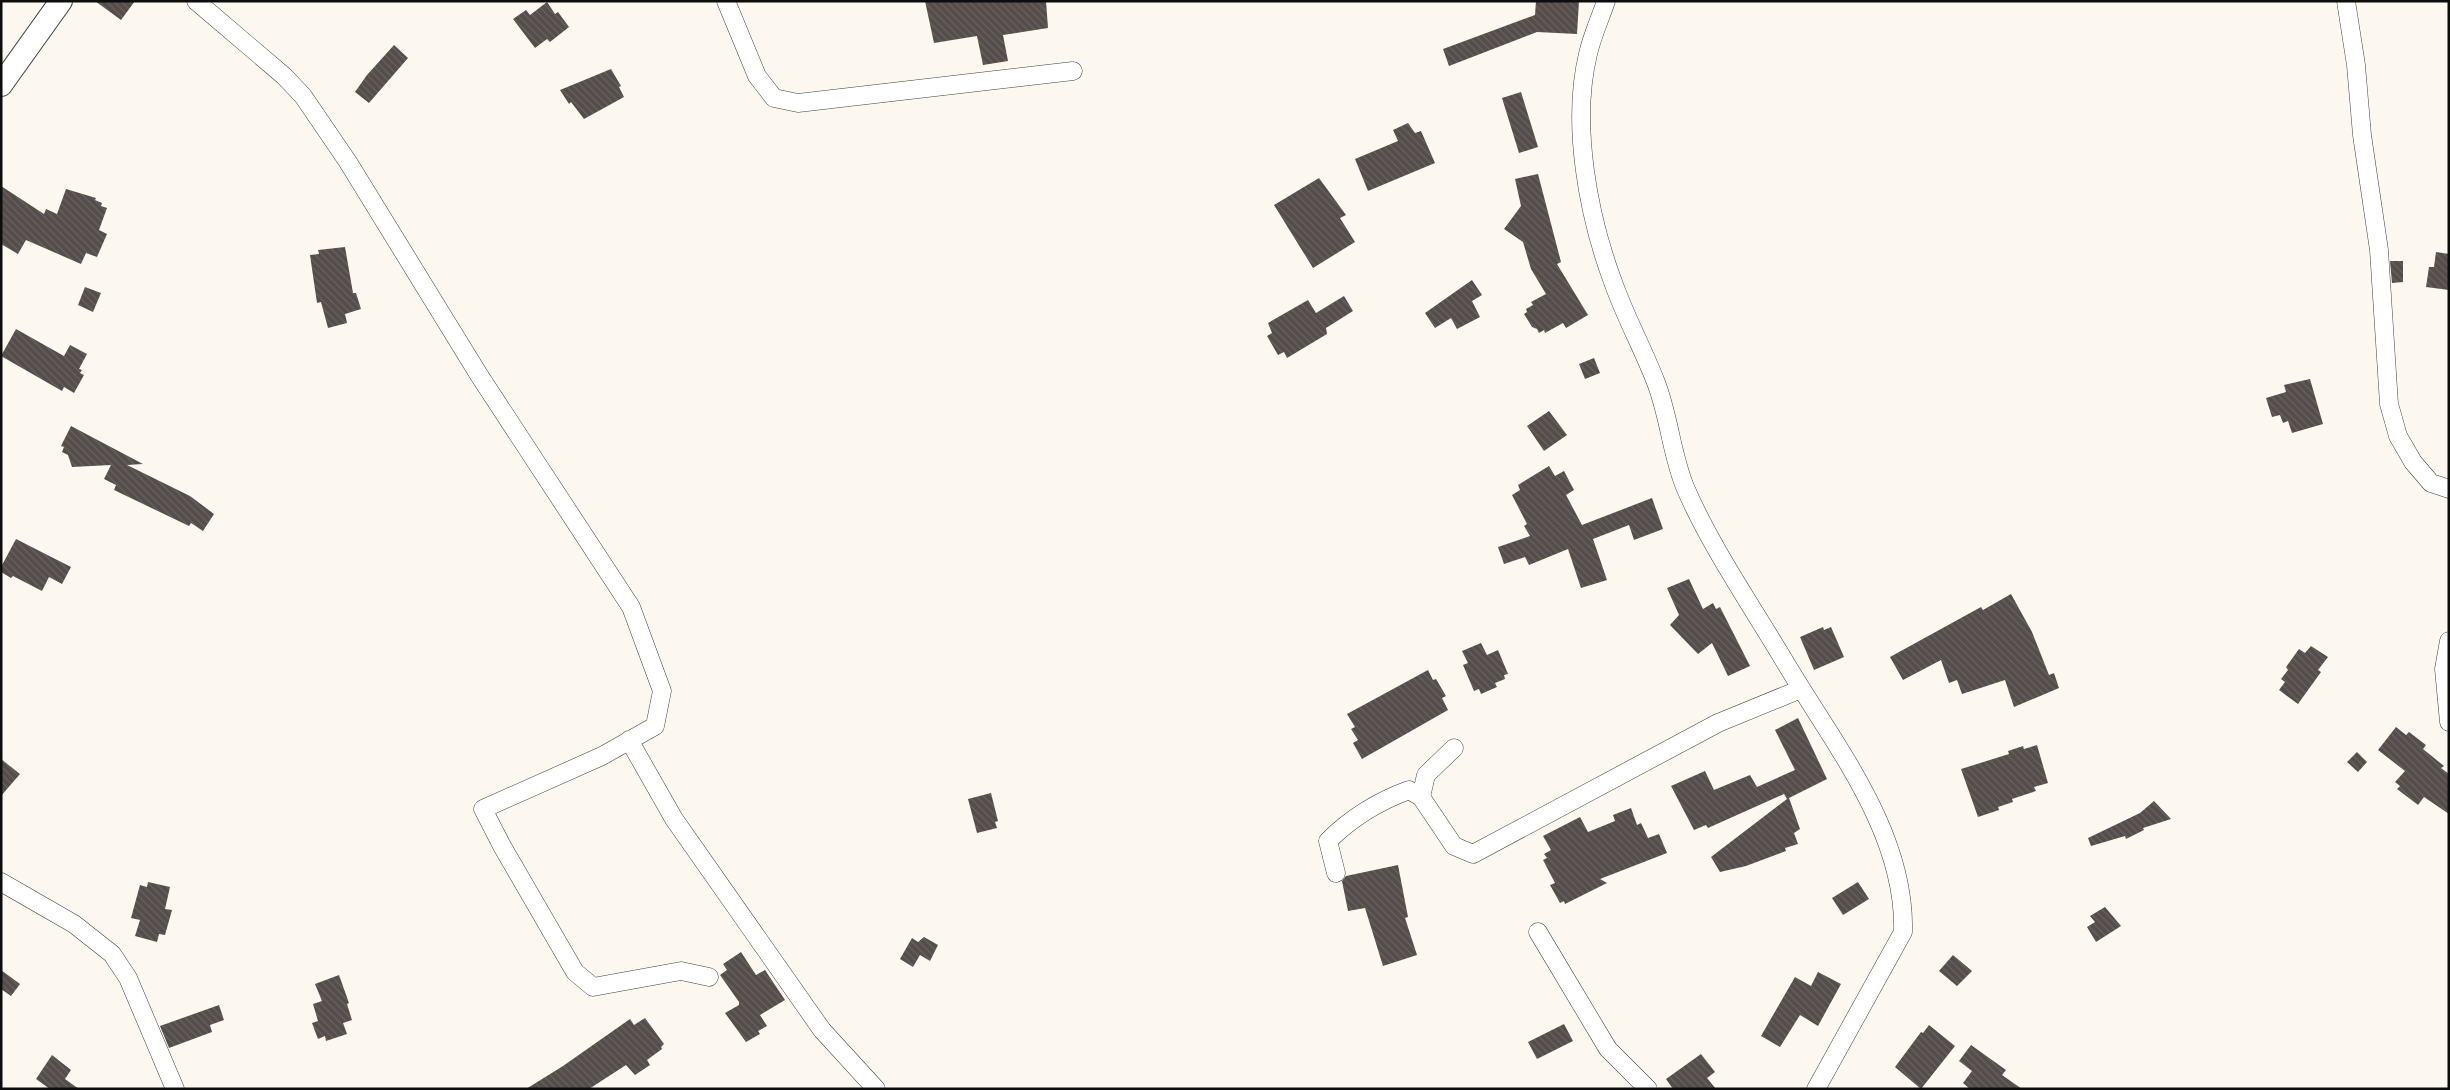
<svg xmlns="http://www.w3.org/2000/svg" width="2450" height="1090" font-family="'PT Serif',serif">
  <defs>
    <pattern id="building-back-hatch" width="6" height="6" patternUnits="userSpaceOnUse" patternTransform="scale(1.25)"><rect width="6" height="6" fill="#544d4b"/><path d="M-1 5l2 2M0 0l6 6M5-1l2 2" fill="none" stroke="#686260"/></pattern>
  </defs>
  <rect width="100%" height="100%" fill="#fdf8ef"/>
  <path fill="url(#building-back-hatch)" d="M95,1h40l-14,19z
    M925,1h121l2,27 -45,7 5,26 -25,4 -6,-29 -43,7z
    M1536,1h43l-2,33 -40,-2 -88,34 -6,-17 92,-34z
    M547,2l8,12 3,-2 11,15 -19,15 -3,-3 -12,9 -22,-29 13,-9 4,5z
    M394,45l14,13 -39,45 -14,-11 12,-17z
    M611,69l10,17 -2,1 5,10 -40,22 -13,-17 -2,2 -9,-14z
    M1521,92l17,55 -19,6 -17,-55z
    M1408,123l7,10 6,-2 14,32 -67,28 -13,-32 43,-18 -5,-11z
    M1538,174l23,88 -4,2 31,51 -22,13 -3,-5 -18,10 -1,-3 -5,3 -2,-4 -5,-2 -8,-13 3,-2 -1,-3 7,-4 -2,-3 15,-8 -15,-25 -8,-27 -19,-13 17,-23 -6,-27z
    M1319,178l27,37 -6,3 15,24 -42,26 -39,-63z
    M1,186l43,28 2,-5 11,5 9,-25 30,9 -1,2 7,3 -1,3 6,2 -8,22 8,4 -10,23 -11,-4 -5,11 -55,-24 -8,14 -17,-10z
    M345,247l8,46h3l5,16 -16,5 2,9 -19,5 -7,-26 -4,1 -7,-48 9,-1 -1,-4z
    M2436,252l13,2v36l-23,-3 3,-20h5z
    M2390,261h13v21l-11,1z
    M1472,280l10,15 -10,6 8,16 -23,12 -6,-11 -16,10 -10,-15z
    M85,287l16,6 -8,19 -15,-7z
    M1344,296l9,15 -27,17 1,6 -40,24 -3,-6 -6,3 -11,-19 5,-3 -4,-10 40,-23 8,13z
    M16,329l48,27 6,-11 17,9 -8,15 3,1 -2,3 4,2 -10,18 -10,-6 -2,4 -61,-35z
    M1594,358l6,15 -15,6 -6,-15z
    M2310,379l13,45 -31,9 -4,-12 -5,2 -3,-8 -8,2 -6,-19 20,-6 -2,-7z
    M1549,411l18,24 -23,16 -17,-25z
    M71,426l72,38 -16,1 63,31 24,18 -11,17 -12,-8 -2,3 -75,-36 2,-5 -12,-6 7,-14 -39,2 -4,-12 -6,-3 2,-5 -3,-1z
    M1549,466l6,10 9,-5 10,19 -8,5 16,30 70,-27 11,31 -29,11 -5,-15 -36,14 14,41 -26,8 -13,-39 -39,16 -4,-8 -21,7 -6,-17 32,-11 -6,-10 3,-2 -15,-29 8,-5 -2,-5z
    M16,539l55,28 -9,17 -13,-7 -7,14 -29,-15 -2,2 -10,-6v-5z
    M1689,579l14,30 10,-6 3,6 4,-2 30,59 -22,10 -16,-33 -14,11 -28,-29 9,-10 -12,-27z
    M2011,594l21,38 17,43 5,-2 5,15 -45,19 -9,-27 -43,14 -5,-14 -8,3 -8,-23 -38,20 -13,-23 91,-50 2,3z
    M1823,627l1,3 7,-3 13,30 -30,13 -14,-33z
    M1481,643l6,12 11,-5 10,24 -4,1 1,4 -10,4 2,4 -16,7 -2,-5 -5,2 -11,-26 5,-2 -6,-12z
    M2311,646l17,11 -10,13 3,2 -23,32 -19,-14 6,-8 -4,-3 7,-9 -2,-3 13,-18 6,4z
    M1428,670l5,10 3,-1 10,17 -4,2 6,12 -86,49 -9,-16 5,-3 -7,-11 4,-2 -8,-13z
    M1798,718l29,61 -38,19 11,31 -6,4 4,11 -13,4 1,3 -40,15 -26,6 -9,-15 76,-58 -3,-5 -76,34 -2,-3 -12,5 -23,-44 34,-15 9,19 36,-15 7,12 38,-17 -20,-40z
    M2396,727l10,8 3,-3 17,13 -3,4 21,17 -3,2 8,6v40l-25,-17 -6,8 -21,-16 3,-3 -5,-4 10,-11 -27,-21z
    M2037,745l11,38 -14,4 2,4 -24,8 1,3 -15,5 1,3 -21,7 -17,-48 48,-15 -1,-3 15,-5 1,3z
    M2357,752l10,10 -9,10 -11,-10z
    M1,759l19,15 -19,22z
    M991,793l7,28 -3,1 2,6 -20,5 -9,-34z
    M2154,801l17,18 -28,9 1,2 -18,9 -1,-3 -34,10 -3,-8 52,-25z
    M1631,808l6,17 4,-2 7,15 11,-4 8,19 -67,26 7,4 -42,21 -1,-3 -4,2 -10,-18 5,-2 -12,-23 4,-2 -3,-4 7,-4 -8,-14 37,-19 8,15 27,-11 -2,-6z
    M1398,865l10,52 -3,1 12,37 -34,11 -18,-58 -17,3 -6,-30 4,-5z
    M148,882l22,5 -5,22 7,1 -7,25 -6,-1 -2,8 -22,-6 5,-16 -9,-2 9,-33 7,2z
    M1858,882l11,17 -26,16 -11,-17z
    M2105,907l16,19 -25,16 -9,-15 8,-5 -5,-6z
    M924,937l14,8 -8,16 -10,-6 -7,12 -13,-8 12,-21 6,4z
    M741,952l15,23 9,-5 20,30 -25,15 7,11 -9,5 2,3 -14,8 -21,-29 14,-8v-3l-19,-27 7,-5 -4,-6z
    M1953,955l19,16 -15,15 -18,-15z
    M1,970l19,14 -9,12 -10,-7z
    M1818,972l23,12 -23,42 -18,-11 -20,32 -19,-11 34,-59 16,9z
    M339,975l10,28 -2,1 5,16 -9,3 4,11 -21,7 -1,-5 -7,3 -6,-16 6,-2 -5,-17 9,-3 -7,-17z
    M219,1005l5,15 -14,5 2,7 -43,16 -9,-22z
    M645,1018l19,26 -3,3 1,2 -15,11 3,5 -15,10 -9,-10 -37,24h-63l37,-23 67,-47 4,6z
    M1564,1024l9,17 -36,18 -9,-17z
    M1929,1025l26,21 -34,43 -26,-22 26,-35 2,1z
    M1971,1045l35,25 -4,5 20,14h-52l-7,-6 9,-12 -13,-10z
    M1701,1054l14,18 -8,6 9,11h-43l-7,-10z
    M52,1055l19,15 -6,9 14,10h-29l-14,-10z"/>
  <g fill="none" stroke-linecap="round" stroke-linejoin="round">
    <defs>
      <path id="minor" d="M196,1l88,75 19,20 45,66 131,213 152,232 31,84 -7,35 -53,30 -119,53 19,37 73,126 18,15 88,-16 28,6
        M726,1l31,75 17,22 24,5 275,-32
        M1606,1c-6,18 -14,35 -18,53 -17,70 0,161 25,228 12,34 29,65 42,98 14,34 16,73 30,107 25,59 70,124 103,180 48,80 118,167 115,265l-87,157
        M2346,1l10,64 6,70 17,115 10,154 9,32 15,26 18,21 18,6
        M2449,641l-5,28 5,53
        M629,740l45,79 148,211 54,59
        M1454,748l-28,27 -5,22 33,49 19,8 245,-131 83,-34
        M1336,873l-8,-32c23,-23 51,-40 81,-51l12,7
        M1,882l73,42 38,30 16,24 47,111
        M1538,932l70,117 40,40"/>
      <path id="tertiary" d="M1,85l60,-84"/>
    </defs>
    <use href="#minor" stroke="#404040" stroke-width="19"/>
    <use href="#tertiary" stroke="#404040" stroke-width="24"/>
    <use href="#minor" stroke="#fff" stroke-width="18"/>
    <use href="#tertiary" stroke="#fff" stroke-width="22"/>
  </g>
  <rect width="2450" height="1090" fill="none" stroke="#0d0d0d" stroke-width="5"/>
</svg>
